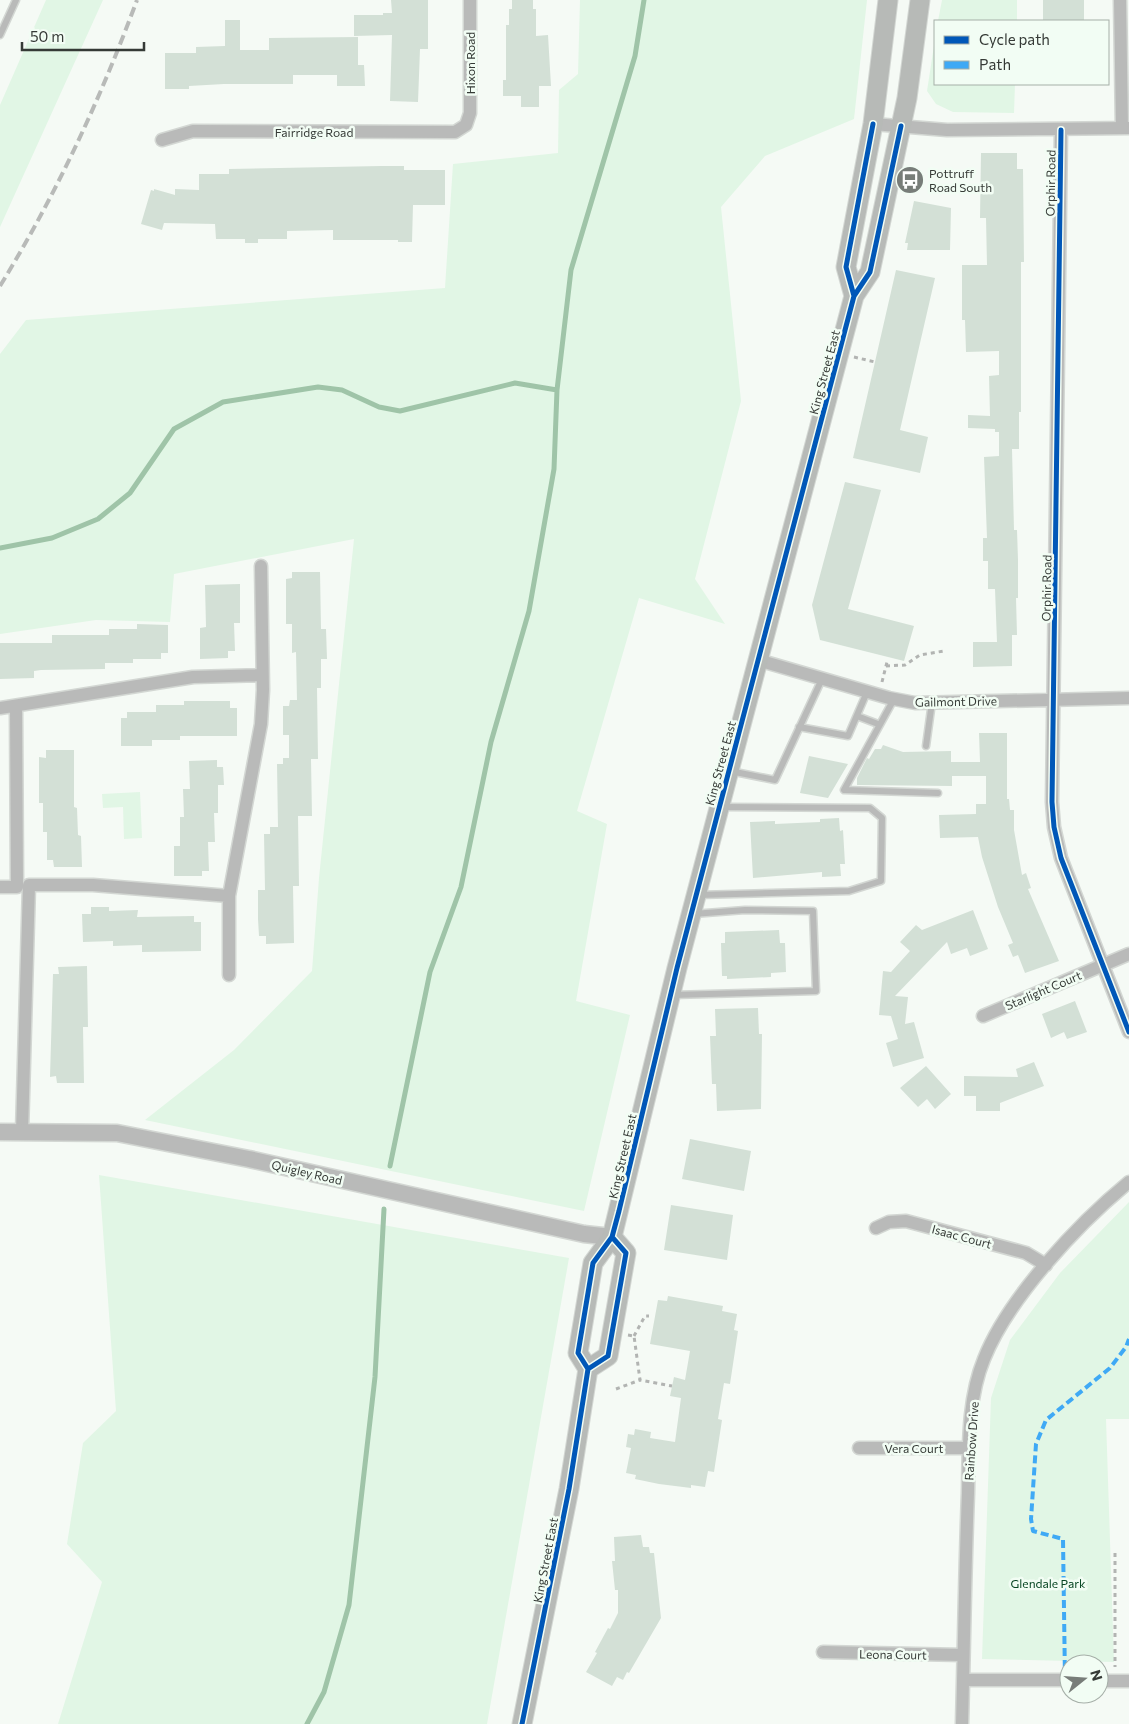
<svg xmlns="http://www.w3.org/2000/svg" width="1129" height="1724" font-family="Commissioner,sans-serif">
  <rect width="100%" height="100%" fill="#f5faf5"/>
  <path fill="#e1f6e5" d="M46,0h57l-103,227v-122z
    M580,0h287l-13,119 -89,37 -44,51 20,194 -46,178 30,45 -86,-26 -62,213 30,13 -31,177 54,14 -46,196 -439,-91 89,-70 78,-79 7,-93 35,-339 -180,35 -4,48 -74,-2 -96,14v-280l26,-34 419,-32 8,-124 105,-11 1,-63 19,-16z
    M942,0h75v21h-79z
    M935,39v45h80l-1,29 -61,-1 -17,-8 -9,-13z
    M140,792l2,46 -18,1 -1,-32 -20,1 -1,-14z
    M99,1175l470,83 -82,466h-429l44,-142 -35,-38 16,-101 33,-32z
    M1129,1202v217h-23l8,243 -132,-3 9,-261 19,-58 50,-67z"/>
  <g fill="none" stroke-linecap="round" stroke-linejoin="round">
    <path stroke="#9fc4a8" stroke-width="5" d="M0,548l52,-10 46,-19 32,-26 44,-64 49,-27 95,-15 24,3 37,17 21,4 115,-28 42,7
      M390,1166l40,-194 31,-85 30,-145 38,-131 25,-142 3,-79 14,-120 64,-214 9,-56
      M307,1724l17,-32 25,-87 26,-228 9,-168"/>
  </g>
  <path fill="#d3e0d6" d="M391,0h37v49h-8l-2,53 -28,-1 2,-66 -38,1v-21h29v-2h9z
    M512,0h21v9h3v27l12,-1 3,51h-12v21h-18v-11h-18v-16h3v-55h3v-16h3z
    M1043,0h41v21h-41z
    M225,20h15v30h29v-12l89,-1v28h6l1,21h-28v-11h-44v9h-69l-35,2v3h-24v-36h31v-6l29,-1z
    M981,153h36v16h6l1,93h-3v150h-2v37h-7l2,81h3l1,30v38h-2l1,37h-5v31l-39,1v-25h24l-2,-53h-7v-28h-5v-23h4l-3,-81 15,-1v-24h-4v-3l-27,-1v-13l22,1 -1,-40 10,-1v-24l-33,1 -1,-32h-3v-55h25l-1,-47h-6z
    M381,166h23v4h41v35h-32l-1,37h-14v-2h-65v-10l-46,1v8h-29v4h-13v-4h-29l-1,-15 -51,-1 -2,7 -21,-6 10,-34 3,1v-2l21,6v-6l24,1v-16h30v-5z
    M914,201l37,7 -1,42h-43l1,-7h-3z
    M896,270l39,8 -35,152 28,7 -8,36 -67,-15z
    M845,482l36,8 -33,119 66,17 -10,35 -84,-21 -8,-35z
    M292,572h28l1,57h5l1,30h-6v29h-4l1,71h-7l1,57h-14l1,70h-6l1,57 -28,1v-8h-7l-1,-17v-29h7l-1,-56h6v-7h8l-1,-63h6v-6h6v-23h-6v-29h6l1,-6h7l-1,-48 -4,1v-29h-6v-45l6,-1z
    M240,584v39h-6l1,28h-7v7l-28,1v-31l6,-1 -1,-42z
    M137,624l31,1v28h-7v6h-28v4h-28v6l-64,1 -7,1v7l-34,1v-36h52v-8h57v-6h28z
    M184,701h46v7h7v28h-57v4h-28v6h-31v-28h6v-6h29v-7h28z
    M979,733h28v66h2l1,11h4v20l8,45 4,-2 5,15 -3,1 31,72 -34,12 -7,-18 -5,2 -5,-12 5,-2 -15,-36 -16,-50 -4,-20 -38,1 -1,-23 37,-1v-10h10v-28h-34v10l-95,-1v-7l10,-20 2,1 6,-10h6l2,-4 20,7 48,-1v11h29z
    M46,750h28v57l3,1 1,27 3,1 1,31h-28l-1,-7h-6v-28h-4v-29h-4v-46l7,1z
    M809,756l39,8 -20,34 -28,-5z
    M217,760v7h6l1,18h-6v28h-4l1,29h-7l1,29h-7v5h-28v-30h6v-29h4l-1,-28h7l-1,-28z
    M839,818l1,13 3,-1 2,34h-5l1,12 -19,1v-5l-69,6 -3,-56 25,-1v3l45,-2v-3z
    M91,907h18v4l29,-1 -1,7 57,-1v6h7v29l-59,1v-7l-29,1v-5l-30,1 -1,-28h9z
    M973,910l15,39 -18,7 -3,-8 -16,6 -4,-12 -52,54 13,1 -3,27 9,-2 10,36 -31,9 -7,-24 12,-4 -7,-23 -12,-1 4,-44 8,1 19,-21 -10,-9 16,-17 6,5z
    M779,930l1,13h5l1,29 -15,1v4l-44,2v-3h-5l-1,-33h4v-11z
    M87,966l1,61h-5l1,56h-27l-1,-7 -6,1 3,-103h6l-1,-7z
    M1075,1001l12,31 -20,7 -3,-7 -13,6 -9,-24z
    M758,1008l1,26h3l-1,75 -44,2 -1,-27h-4l-2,-48h6l-1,-27z
    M1034,1062l10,24 -44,17v8h-24v-15h-12v-20l54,1 -2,-8z
    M926,1066l25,28 -16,15 -8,-10 -9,8 -18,-19z
    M690,1139l61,12 -7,40 -62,-12z
    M671,1205l62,10 -6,45 -63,-10z
    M668,1296l55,10 -1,5 15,3 -3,16 4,1 -8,53 -6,-1 -6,36 4,1 -8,52 -6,-1 -3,16 -14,-2v3l-32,-4 -24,-5 1,-4 -10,-2 5,-25 -5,-1 2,-13 6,1 1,-6 16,3 -1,6 25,4 6,-44 -11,-2 4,-19 11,3 5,-29 -40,-7 8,-44 9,1z
    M641,1535l2,12h6l1,6h4l7,65 -32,55 -2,-1 -4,8 -6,-3 -5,9 -26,-14 11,-19 -2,-1 13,-24 2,1 8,-16v-23h-3l-3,-29h3l-1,-24z"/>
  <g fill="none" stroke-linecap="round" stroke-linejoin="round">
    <defs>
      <path id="service" d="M0,35l16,-35
        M894,699l-50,91 94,3
        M857,716l21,8
        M799,727l49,9 19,-44
        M926,746l6,-44
        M730,771l45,9 47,-101
        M697,895l152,-4 32,-10 1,-63 -12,-10 -148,-1
        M672,995l144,-4 -3,-80 -68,-1 -52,4"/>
      <path id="minor" d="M1120,0l2,128
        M873,124l74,6 182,-2
        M1061,130l-9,672 2,25 7,31 68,174
        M162,140l31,-9 262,1 11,-7 4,-12v-113
        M758,660l131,38 26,5 214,-5
        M0,708l193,-31 69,-2
        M0,887h17l-1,-181
        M229,975v-79l32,-172 2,-34 -2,-124
        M983,1016l146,-62
        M22,1132l7,-247h64l136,11
        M876,1228l13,-6 17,-1 120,32 20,12
        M859,1448h110
        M823,1652l139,3
        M963,1680h106
        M1099,1681h30
        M962,1724c2,-77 3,-154 6,-231 1,-43 -1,-93 16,-134 24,-61 95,-136 145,-177"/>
      <path id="tertiary" d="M0,1132l117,1 132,26 335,75 28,3"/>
      <path id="secondary" d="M854,296l-8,-29 27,-143 15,-124
        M588,1369l20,-13 18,-103 -14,-16
        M522,1724l47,-235 19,-120 -10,-16 15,-90 19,-26 65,-269 177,-672 16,-24 37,-174 13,-98"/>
    </defs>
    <use href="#service" stroke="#d3d7d3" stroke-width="9"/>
    <use href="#minor" stroke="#d3d7d3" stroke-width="15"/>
    <use href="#tertiary" stroke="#d3d7d3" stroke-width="19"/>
    <use href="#secondary" stroke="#d3d7d3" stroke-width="21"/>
    <path stroke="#b2b4b2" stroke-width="3" stroke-dasharray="4 4" stroke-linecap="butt" d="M854,357l21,5
      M886,666l19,-1 15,-10 24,-4
      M882,682l5,-20
      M628,1335l6,1 6,44 32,6
      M634,1336l11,-20h4
      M616,1389l24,-9
      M1115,1553v114"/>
    <use href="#service" stroke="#b9bab9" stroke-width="6"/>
    <use href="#minor" stroke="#b9bab9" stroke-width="12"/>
    <use href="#tertiary" stroke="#b9bab9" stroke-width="16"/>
    <use href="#secondary" stroke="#b7bab7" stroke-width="19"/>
    <path stroke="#b8bab8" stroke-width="4" stroke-dasharray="10 5" stroke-linecap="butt" d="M0,286c56,-91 100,-186 137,-286"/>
    <path stroke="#3fa9f5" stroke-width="4" stroke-dasharray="8 4" stroke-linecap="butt" d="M1065,1680l-2,-141 -30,-8 -2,-12 5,-75 10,-24 64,-52 16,-21 3,-8"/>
    <defs>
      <path id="cycleway" d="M1061,130l-9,672 2,25 7,31 68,174
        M854,296l-8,-29 27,-143
        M588,1369l20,-13 18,-103 -14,-16
        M522,1724l47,-235 19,-120 -10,-16 15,-90 19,-26 7,-26 58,-243 177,-672 16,-24 31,-146"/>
    </defs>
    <use href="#cycleway" stroke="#f2fdf4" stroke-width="8"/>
    <use href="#cycleway" stroke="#0057b8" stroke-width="5"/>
  </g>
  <defs>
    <symbol id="bus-disc" viewBox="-11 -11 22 22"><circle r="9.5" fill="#787d79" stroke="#f2fdf4"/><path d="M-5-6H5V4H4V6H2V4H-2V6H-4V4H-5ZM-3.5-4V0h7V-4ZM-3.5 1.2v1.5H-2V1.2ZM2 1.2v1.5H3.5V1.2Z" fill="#fff"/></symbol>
  </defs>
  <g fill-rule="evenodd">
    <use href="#bus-disc" x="894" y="164" width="32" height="32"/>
  </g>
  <g text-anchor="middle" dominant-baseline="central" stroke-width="5" stroke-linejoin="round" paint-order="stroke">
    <g font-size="12" fill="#353a36" stroke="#f2fdf4">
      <text transform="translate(470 63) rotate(-90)">Hixon Road</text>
      <text x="314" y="132">Fairridge Road</text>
      <text transform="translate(1050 183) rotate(-89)">Orphir Road</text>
      <text transform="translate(824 372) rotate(-75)">King Street East</text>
      <text transform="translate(1046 588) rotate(-89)">Orphir Road</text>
      <text transform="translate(956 701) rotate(-1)">Gailmont Drive</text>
      <text transform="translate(720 763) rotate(-75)">King Street East</text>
      <text transform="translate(1043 990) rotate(-23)">Starlight Court</text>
      <text transform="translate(622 1156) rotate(-77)">King Street East</text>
      <text transform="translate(307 1172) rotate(13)">Quigley Road</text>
      <text transform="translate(962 1236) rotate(15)">Isaac Court</text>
      <text transform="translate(971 1441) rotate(-86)">Rainbow Drive</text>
      <text x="914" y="1448">Vera Court</text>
      <text transform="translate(545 1560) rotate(-79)">King Street East</text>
      <text transform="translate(893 1654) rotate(1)">Leona Court</text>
    </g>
    <g font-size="12" fill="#353a36" stroke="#f2fdf4" text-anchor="start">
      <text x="929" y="173">Pottruff<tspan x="929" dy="14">Road South</tspan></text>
    </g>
    <g font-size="12" fill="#054421" stroke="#f2fdf4">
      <text x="1048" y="1583">Glendale Park</text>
    </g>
  </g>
  <rect x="934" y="20" width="175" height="65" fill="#f2fdf4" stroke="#a6afa8"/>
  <rect x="944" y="36" width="25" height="8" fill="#0057b8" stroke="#a6afa8"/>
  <text x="979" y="45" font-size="15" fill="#353a36">Cycle path</text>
  <rect x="944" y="61" width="25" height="8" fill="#3fa9f5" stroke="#a6afa8"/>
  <text x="979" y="70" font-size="15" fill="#353a36">Path</text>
  <g transform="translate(1084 1679) rotate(73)"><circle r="24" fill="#f2fdf4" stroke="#a6afa8"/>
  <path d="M0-4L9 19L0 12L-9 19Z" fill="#787d79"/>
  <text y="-8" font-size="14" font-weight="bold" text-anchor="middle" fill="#353a36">N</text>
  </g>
  <path d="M22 42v8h122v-8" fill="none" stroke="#353a36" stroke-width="2.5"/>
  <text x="30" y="42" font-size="15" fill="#353a36" stroke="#f2fdf4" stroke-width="4" paint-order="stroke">50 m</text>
</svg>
